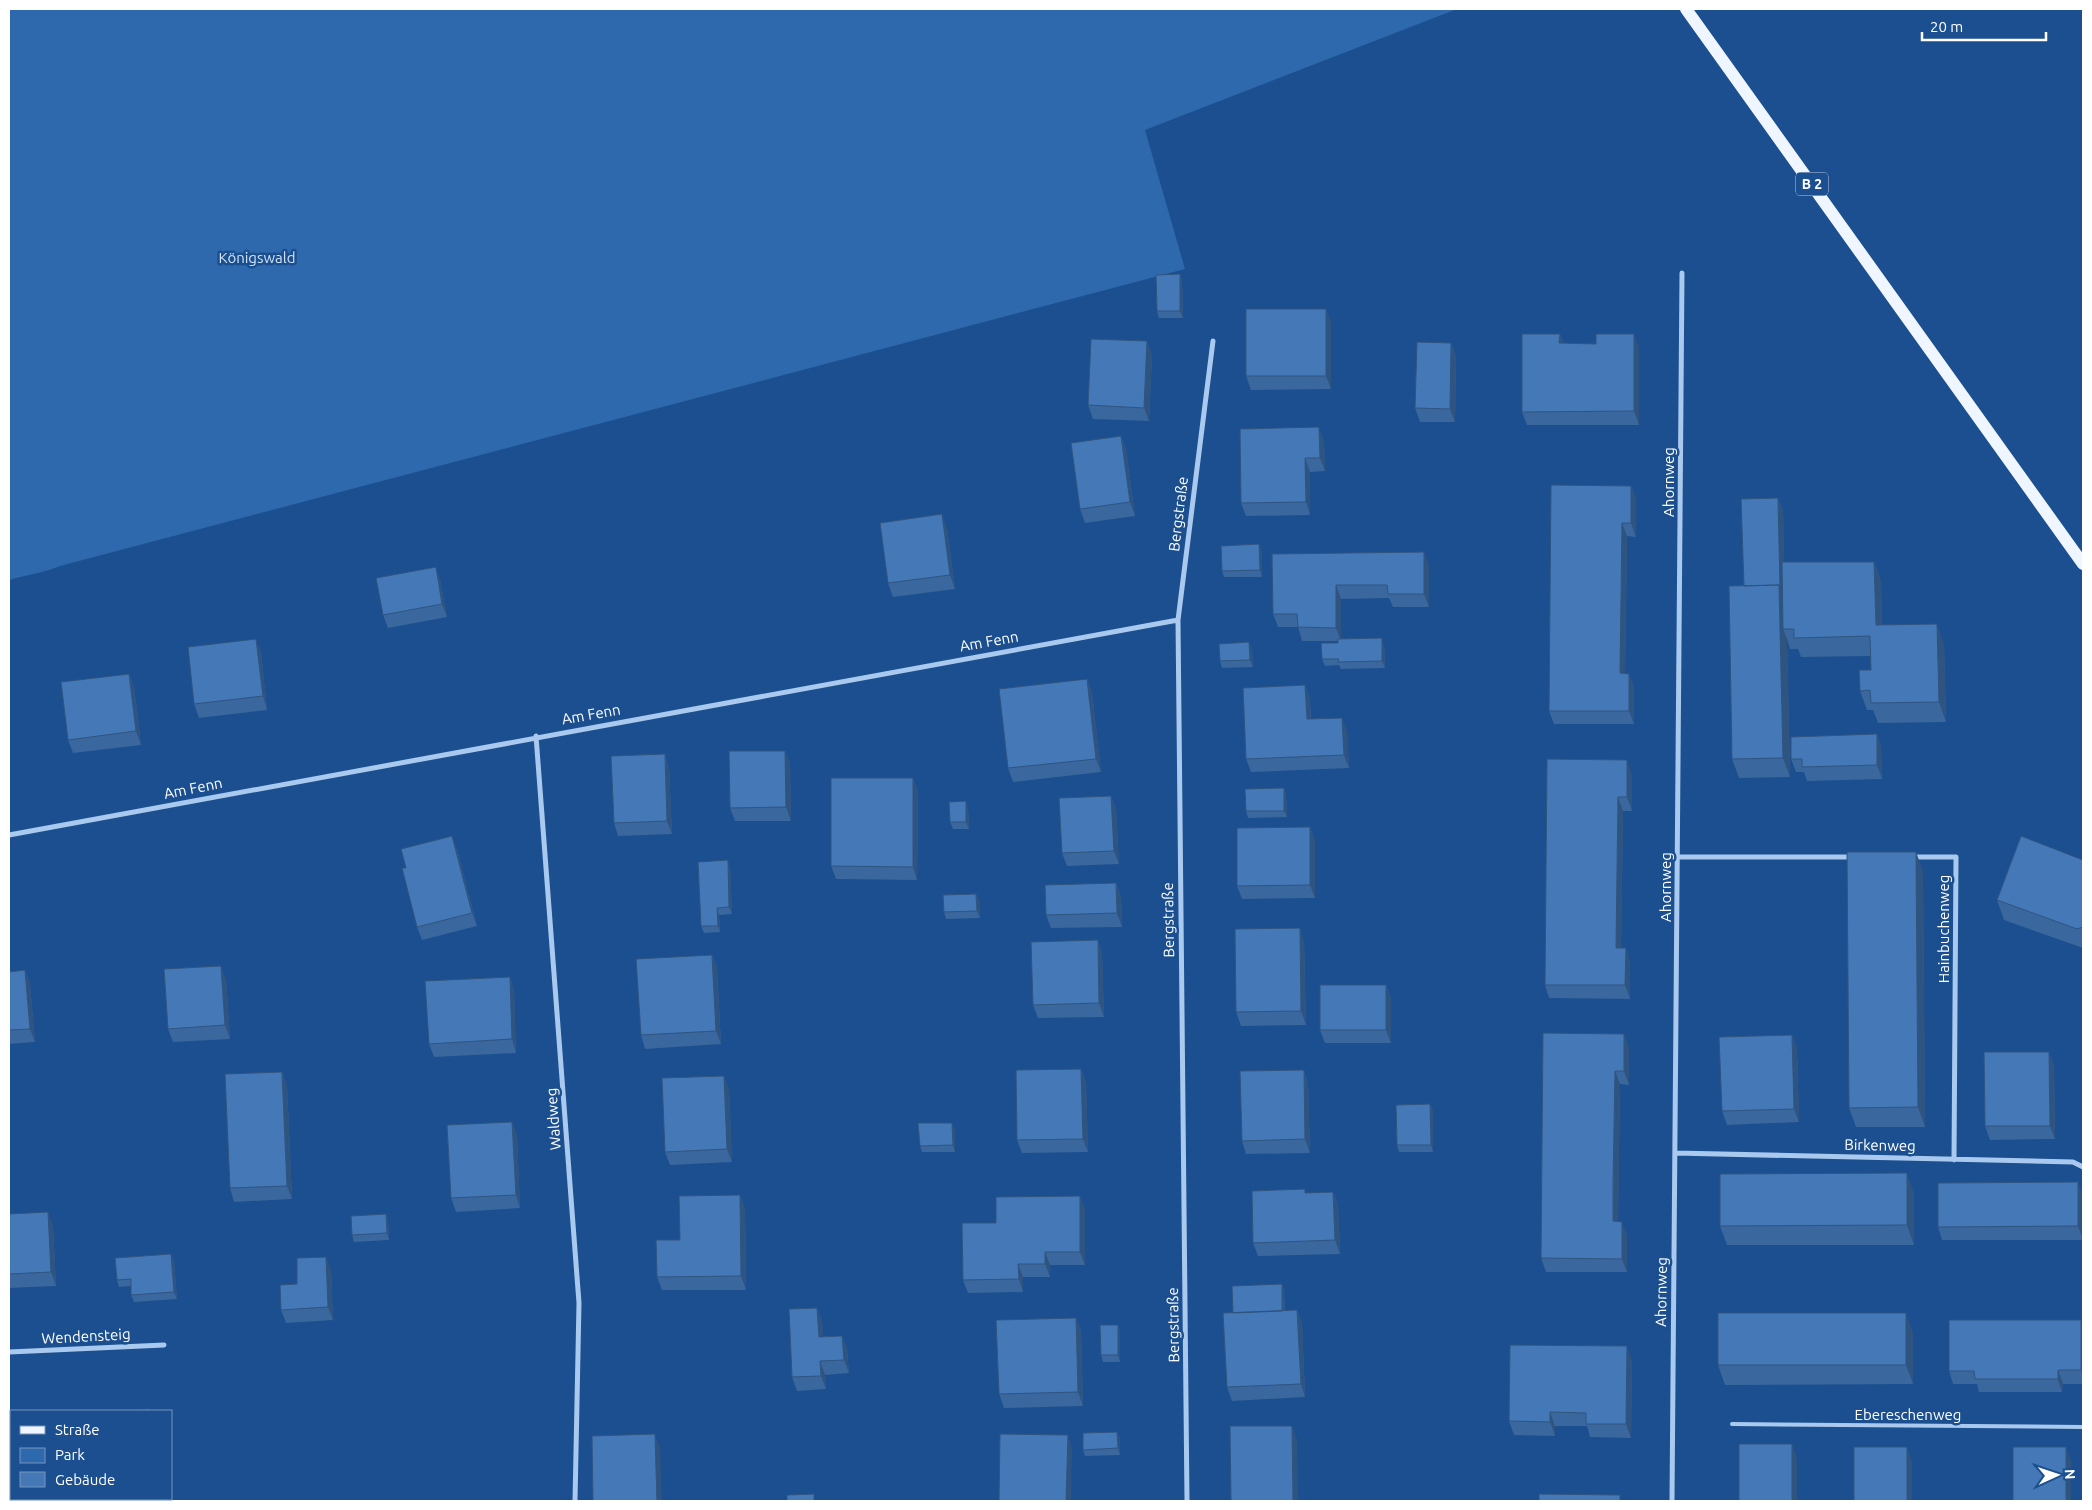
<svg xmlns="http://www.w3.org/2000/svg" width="2092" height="1510" font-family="Ubuntu,sans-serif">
  <rect width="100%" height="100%" fill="#1b4f8f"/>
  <path fill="#2e69ad" d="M9,9h1448l-312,121 40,139 -1125,297c-17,7 -34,9 -51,14z"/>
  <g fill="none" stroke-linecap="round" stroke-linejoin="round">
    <path stroke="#a9c9ee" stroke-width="4" d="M1732,1424l351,3"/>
    <path stroke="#a9c9ee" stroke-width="5" d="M536,736l43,567 -4,198
      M9,835l1169,-215
      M1678,857h175
      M1911,857h45l-2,303
      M1675,1153l398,9 10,5
      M9,1352l155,-7
      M1187,1501l-9,-881 35,-279
      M1672,1501l10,-1228"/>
    <path stroke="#f0f6ff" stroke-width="12" d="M1686,9l397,555"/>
  </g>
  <path fill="#3a679d" d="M1180,274l2,7 1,37h-24l-2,-7z
    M1331,322v67l-80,1 -5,-14z
    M1560,334l3,9 76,4v78h-112l-5,-13z
    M1451,343l5,14 -1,65h-35l-5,-14z
    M1152,355l-3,66 -56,-2 -5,-14z
    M1121,436l5,14 9,66 -50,7 -5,-14z
    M1324,441l1,30 -15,1v43l-64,1 -5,-13z
    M1631,486l5,13v38l-9,-1 -2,138h4l5,13v37h-80l-5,-13z
    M1778,498l5,13 1,51h90l7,19 1,44 62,19 2,78 -68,1 -5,-13h-6l-7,-19 11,-21 -1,-14 -69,1 -3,-8h-8l-3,-10 3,138 -51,1 -7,-19 12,-173z
    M947,528l8,61 -62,8 -5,-14z
    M1262,551v26h-38l-2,-6z
    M1272,554l157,11v42h-36l-4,-9 -48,1v40l43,6 1,23 -44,1 -2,-4 -14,1 -3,-7 16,-16v-2h-36l-4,-14h-20l-5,-13z
    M440,580l7,37 -59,11 -5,-13z
    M1252,649l1,18 -31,1 -2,-7z
    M261,652l6,58 -68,8 -5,-14z
    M129,674l5,13 7,58 -68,8 -5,-13z
    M1087,679l5,13 9,80 -88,10 -5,-14z
    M1305,685l5,14 1,20 36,12 2,37 -98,4 -5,-13z
    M1877,734l4,14 1,31 -75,2 -3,-9h-8l-5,-13z
    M785,751l5,13 1,57h-56l-5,-13z
    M665,754l4,14 3,66 -54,2 -4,-13z
    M1547,759l85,15v37h-9l-2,137 9,13v38l-81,-1 -4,-13z
    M913,778l5,14 -1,88 -81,-1 -5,-13z
    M1284,788l2,7 1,22 -39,1 -2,-7z
    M1111,796l5,13 3,55 -52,2 -5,-13z
    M968,808l1,21h-16l-3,-7z
    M1310,827l5,14v57l-73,1 -5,-13z
    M457,849l20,77 -55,14 -5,-13 -11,-59z
    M2083,860v88l-79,-28 -7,-20z
    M730,867l2,47 -13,1 1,17 -16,1 -3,-7z
    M1923,871l2,256h-69l-7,-19z
    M1116,883l5,14 1,30 -71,1 -5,-13z
    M976,894l3,7 1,17 -34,1 -2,-7z
    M1098,940l4,14 2,63 -66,1 -5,-13z
    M1304,941l2,84 -65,1 -5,-14z
    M712,955l5,13 4,76 -76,5 -4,-14z
    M25,970l5,14 5,58 -26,2v-72z
    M510,977l4,14 2,62 -82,4 -5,-13z
    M226,979l4,60 -57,3 -5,-13z
    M1386,985l5,14v44h-66l-5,-13z
    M1543,1033l86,14v38l-9,-1 -2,137 9,14v37h-81l-5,-14z
    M1792,1035l5,14 2,73 -72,3 -5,-14z
    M2054,1065l1,74 -65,1 -5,-14z
    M1081,1069l5,13 2,70 -66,1 -5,-13z
    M1304,1070l4,14 2,69 -64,1 -4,-13z
    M282,1072l5,13 5,114 -58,3 -4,-14z
    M729,1089l3,73 -62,3 -5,-13z
    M1430,1104l3,7v41h-34l-2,-7z
    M512,1122l5,14 3,72 -64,4 -5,-14z
    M955,1130v22h-33l-2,-6z
    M1333,1192l5,13 2,49 -82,2 -5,-13 53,-50z
    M1914,1193v52h-187l-7,-19z
    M740,1195l5,14 1,81h-84l-5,-13 23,-37z
    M2083,1196v44h-141l-4,-13z
    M1085,1209v56h-35v12h-27v15l-55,1 -5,-13 33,-57z
    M9,1214l44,12 3,60 -47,2z
    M386,1214l2,6 1,20 -35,2 -2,-7z
    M174,1261l3,38 -43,3 -3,-7v-9l-12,1 -2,-7z
    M331,1270l2,50 -47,3 -5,-13 16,-26z
    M1282,1284l2,7 1,20 12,-1 5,13 3,74 -73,4 -5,-14 6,-74z
    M817,1308l5,13 1,15h19l5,13 2,24 -24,2 1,14 -29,2 -5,-14z
    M1076,1318l5,13 2,75 -79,2 -5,-14z
    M1118,1325l2,7v30h-17l-2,-7z
    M2083,1325v59h-20l-1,8h-83l-2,-8h-24l-4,-13z
    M1913,1332v52l-188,1 -7,-20z
    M1632,1360l-1,78 -41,-1 -3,-11h-32v10l-41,-1 -5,-14z
    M1117,1432l3,7v16l-35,1 -2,-6z"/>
  <path fill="#305480" d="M1180,274l2,7 1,37 -3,-7z
    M1326,309l5,13v67l-5,-13z
    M1560,334l4,13 -5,-4z
    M1634,334l5,13v78l-5,-14z
    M1147,341l5,14 -3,66 -5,-13z
    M1451,343l5,14 -1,65 -5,-13z
    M1319,427l5,14 1,30 -5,-13z
    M1121,436l5,14 9,66 -5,-14z
    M1305,458l5,14v43l-4,-13z
    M1631,486l5,13v38l-5,-14z
    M1778,498l5,13 2,91 -5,-13z
    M942,514l5,14 8,61 -5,-14z
    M1622,523l5,13 -2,151 -5,-14z
    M1259,544l3,7v26l-2,-7z
    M1424,552l5,13v42l-5,-13z
    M1874,562l7,19 2,64 -7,-20z
    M436,567l4,13 7,37 -5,-13z
    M1336,585l5,14v42l-5,-13z
    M1779,585l7,20 -3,24 4,10 3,138 -7,-19z
    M1937,624l7,20 2,78 -7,-20z
    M1382,638l2,7 1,23 -3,-7z
    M256,639l5,13 6,58 -4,-14z
    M1249,642l3,7 1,18 -3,-7z
    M129,674l5,13 7,58 -5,-14z
    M1629,674l5,13v37l-5,-13z
    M1087,679l5,13 9,80 -5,-13z
    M1305,685l5,14 1,34 -4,-14z
    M1342,718l5,13 2,37 -5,-13z
    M1877,734l4,14 1,31 -5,-14z
    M785,751l5,13 1,57 -5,-14z
    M665,754l4,14 3,66 -5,-13z
    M1627,760l5,14v37l-5,-14z
    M913,778l5,14 -1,88 -4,-13z
    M1284,788l2,7 1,22 -3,-6z
    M1111,796l5,13 3,55 -5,-13z
    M1618,797l5,14 -2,150 -5,-13z
    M966,801l2,7 1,21 -3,-7z
    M1310,827l5,14v57l-5,-13z
    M452,836l5,13 20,77 -5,-13z
    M1916,852l7,19 2,256 -7,-20z
    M728,860l2,7 2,47 -3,-7z
    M1116,883l5,14 1,30 -5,-14z
    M976,894l3,7 1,17 -3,-7z
    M717,908l2,7 1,17 -2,-6z
    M1300,928l4,13 2,84 -5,-14z
    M1098,940l4,14 2,63 -5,-14z
    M1626,948l4,13v38l-5,-14z
    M712,955l5,13 4,76 -5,-13z
    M221,966l5,13 4,60 -5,-14z
    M25,970l5,14 5,58 -5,-13z
    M510,977l4,14 2,62 -4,-14z
    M1386,985l5,14v44l-5,-13z
    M1624,1034l5,13v38l-5,-14z
    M1792,1035l5,14 2,73 -5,-13z
    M2049,1052l5,13 1,74 -5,-13z
    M1081,1069l5,13 2,70 -5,-13z
    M1304,1070l4,14 2,69 -5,-14z
    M1615,1071l5,13 -2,151 -5,-14z
    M282,1072l5,13 5,114 -5,-13z
    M724,1076l5,13 3,73 -5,-13z
    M1430,1104l3,7v41l-2,-7z
    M512,1122l5,14 3,72 -4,-13z
    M952,1123l3,7v22l-2,-7z
    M1907,1173l7,20v52l-7,-20z
    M2078,1182l5,14v44l-5,-14z
    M1333,1192l5,13 2,49 -5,-14z
    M740,1195l5,14 1,81 -5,-14z
    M1080,1196l5,13v56l-5,-13z
    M48,1212l5,14 3,60 -5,-14z
    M386,1214l2,6 1,20 -2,-7z
    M1622,1222l5,13v37l-5,-13z
    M1045,1252l5,13v12l-5,-13z
    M171,1254l3,7 3,38 -3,-7z
    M326,1257l5,13 2,50 -5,-13z
    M1018,1264l5,13v15l-4,-13z
    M1282,1284l2,7 1,33 -2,-7z
    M817,1308l5,13 2,29 -5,-13z
    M1297,1310l5,13 3,74 -4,-13z
    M1906,1313l7,19v52l-7,-19z
    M1076,1318l5,13 2,75 -5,-14z
    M2081,1320l2,5v50l-2,-5z
    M1118,1325l2,7v30l-2,-7z
    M842,1336l5,13 2,24 -5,-13z
    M1627,1346l5,14 -1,78 -5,-14z
    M820,1361l5,14 1,14 -5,-13z
    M2058,1370l5,14 -1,8 -4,-13z
    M1550,1412l5,14v10l-5,-14z
    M1292,1426l5,13 1,62h-5z
    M1117,1432l3,7v16l-2,-7z
    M655,1434l5,14 2,53h-5z
    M1068,1435l4,14 -1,52h-5z
    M1792,1444l5,14v43h-5z
    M1907,1447l5,14v40h-5z
    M2066,1447l5,14v40h-5z"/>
  <path fill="#4478b7" stroke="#305480" d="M1180,274v37h-23l-1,-36z
    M1246,309h80v67h-80z
    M1522,334h38l-1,9 37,1v-10h38v77l-112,1z
    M1091,339l56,2 -3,67 -56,-3z
    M1417,342l34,1 -1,66 -35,-1z
    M1319,427l1,31h-15l1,44 -65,1 -1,-74z
    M1121,436l9,66 -50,7 -9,-66z
    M1551,485l80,1v37h-9l-2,150 9,1v37h-80z
    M1778,498l2,91 -1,-4 -35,1 -3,-87z
    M942,514l8,61 -62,8 -8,-60z
    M1259,544l1,26 -38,1 -1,-25z
    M1424,552v42h-36l-1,-9h-51v43l-38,-1 -1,-13h-24l-1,-60z
    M1782,562h92l2,63 61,-1 2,78 -68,1 -1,-13 -10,1 -1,-21h12l-1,-34 -76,2v-9h-11z
    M436,567l6,37 -59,11 -7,-37z
    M1779,585l4,173 -51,1 -3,-173z
    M1382,638v23l-44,1 1,-3h-17l-1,-16h17v-4z
    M256,639l7,57 -69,8 -6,-57z
    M1249,642l1,18 -30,1 -1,-17z
    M129,674l7,57 -68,9 -7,-58z
    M1087,679l9,80 -88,9 -9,-79z
    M1305,685l2,34 35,-1 2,37 -98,4 -3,-71z
    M1877,734v31l-75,2v-8h-11v-22z
    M729,751h56l1,56 -56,1z
    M665,754l2,67 -53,2 -3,-67z
    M1547,759l80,1v37h-9l-2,151h10l-1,37h-80z
    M831,778h82v89l-82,-1z
    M1284,788v23h-38l-1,-22z
    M1111,796l3,55 -52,2 -3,-55z
    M966,801v21h-16l-1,-20z
    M1310,827v58l-73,1v-58z
    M452,836l20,77 -55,14 -15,-59h4l-5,-19z
    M2021,836l62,24v67l-6,2 -80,-29z
    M1847,852h69l2,255 -69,1z
    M728,860l1,47 -12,1 1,18h-17l-3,-64z
    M1116,883l1,30 -71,2 -1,-30z
    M976,894l1,17 -33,1 -1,-17z
    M1300,928l1,83 -65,1 -1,-83z
    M1098,940l1,63 -66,2 -2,-63z
    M712,955l4,76 -75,4 -5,-76z
    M221,966l4,59 -57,4 -4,-60z
    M25,970l5,59 -21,1v-58z
    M510,977l2,62 -83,5 -4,-63z
    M1320,985h66v45h-66z
    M1543,1033l81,1v37h-9l-2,113v37l9,1v37l-81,-1z
    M1792,1035l2,74 -72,2 -3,-74z
    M1984,1052h65l1,74h-65z
    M1081,1069l2,70 -66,1 -1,-70z
    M1304,1070l1,69 -63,2 -2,-70z
    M282,1072l5,114 -57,2 -5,-114z
    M724,1076l3,73 -62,3 -3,-74z
    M1430,1104l1,41h-34l-1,-40z
    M512,1122l4,73 -65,3 -4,-73z
    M918,1123h34l1,22 -33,1z
    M1907,1173v52l-187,1v-52z
    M2078,1182v44l-140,1v-44z
    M1305,1189v4l28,-1 2,48 -82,3 -1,-52z
    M740,1195l1,81 -84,1 -1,-37h24l-1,-44z
    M1080,1196v56h-35v12h-27l1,15 -56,1 -1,-57h34v-26z
    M48,1212l3,60 -42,2v-60z
    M386,1214l1,19 -35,2 -1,-19z
    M171,1254l3,38 -43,3v-16l-14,1 -2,-22z
    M326,1257l2,50 -47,3 -1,-25 17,-1v-26z
    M1282,1284v27l-49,2 -1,-27z
    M817,1308l2,29 23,-1 2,24 -24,1 1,15 -29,1 -3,-68z
    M1297,1310l4,74 -74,3 -4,-74z
    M1718,1313h188v52h-188z
    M1076,1318l2,74 -79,2 -3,-74z
    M1949,1320h132v50h-23v9h-83l-1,-8h-25z
    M1100,1325h18v30h-17z
    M1510,1345l117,1 -1,78h-40v-11l-36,-1v10l-41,-1z
    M149,1409v2h-21z
    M1230,1426h62l1,75h-62z
    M1117,1432l1,16 -35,2v-17z
    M655,1434l2,67h-64l-1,-65z
    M1000,1434l68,1 -2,66h-67z
    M1739,1444h53v57h-53z
    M1854,1447h53v54h-53z
    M2013,1447h53v54h-53z
    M814,1494v7h-27v-6z
    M1539,1494l81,1v6h-81z"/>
  <g text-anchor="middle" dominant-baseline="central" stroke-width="5" stroke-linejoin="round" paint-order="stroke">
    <rect fill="#1b4f8f" stroke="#bbcadd" stroke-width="1" x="1796" y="172.5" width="32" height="23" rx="4"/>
    <g font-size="14" font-weight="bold" fill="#fff">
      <text x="1812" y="184">B 2</text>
    </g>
    <g font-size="15" fill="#cfe3fa" stroke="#1b4f8f">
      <text x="257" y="257">Königswald</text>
    </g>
    <g font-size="15" fill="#fff" stroke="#1b4f8f">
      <text transform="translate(1668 482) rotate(-90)">Ahornweg</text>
      <text transform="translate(1178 514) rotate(-83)">Bergstraße</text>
      <text transform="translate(989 641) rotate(-10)">Am Fenn</text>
      <text transform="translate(591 714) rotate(-10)">Am Fenn</text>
      <text transform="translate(193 788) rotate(-11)">Am Fenn</text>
      <text transform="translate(1665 887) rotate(-90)">Ahornweg</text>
      <text transform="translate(1168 920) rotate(-91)">Bergstraße</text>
      <text transform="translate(1943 929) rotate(-90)">Hainbuchenweg</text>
      <text transform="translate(553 1119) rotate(-94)">Waldweg</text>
      <text transform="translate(1880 1145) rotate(1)">Birkenweg</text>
      <text transform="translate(1661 1292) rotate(-89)">Ahornweg</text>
      <text transform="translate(1173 1325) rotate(-91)">Bergstraße</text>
      <text transform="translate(86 1336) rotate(-3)">Wendensteig</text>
      <text x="1908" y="1414">Ebereschenweg</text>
    </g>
  </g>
  <rect width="2092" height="1510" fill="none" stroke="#ffffff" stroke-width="20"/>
  <rect x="10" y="1410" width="162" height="90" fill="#1b4f8f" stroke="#7695bc"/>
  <rect x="20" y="1426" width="25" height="8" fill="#f0f6ff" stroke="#7695bc"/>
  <text x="55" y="1435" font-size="15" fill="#ffffff">Straße</text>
  <rect x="20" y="1448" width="25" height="15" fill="#2e69ad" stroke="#7695bc"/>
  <text x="55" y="1460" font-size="15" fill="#ffffff">Park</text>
  <rect x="20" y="1472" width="25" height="15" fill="#4478b7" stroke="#7695bc"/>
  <text x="55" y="1485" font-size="15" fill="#ffffff">Gebäude</text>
  <g transform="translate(2057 1475) rotate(87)" stroke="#1b4f8f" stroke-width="4" paint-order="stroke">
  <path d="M0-4L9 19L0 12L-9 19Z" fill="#ffffff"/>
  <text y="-8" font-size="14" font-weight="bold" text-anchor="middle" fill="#ffffff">N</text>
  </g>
  <path d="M1922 32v8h124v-8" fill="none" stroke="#ffffff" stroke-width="2.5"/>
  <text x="1930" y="32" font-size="15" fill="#ffffff" stroke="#1b4f8f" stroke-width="4" paint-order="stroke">20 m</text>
</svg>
